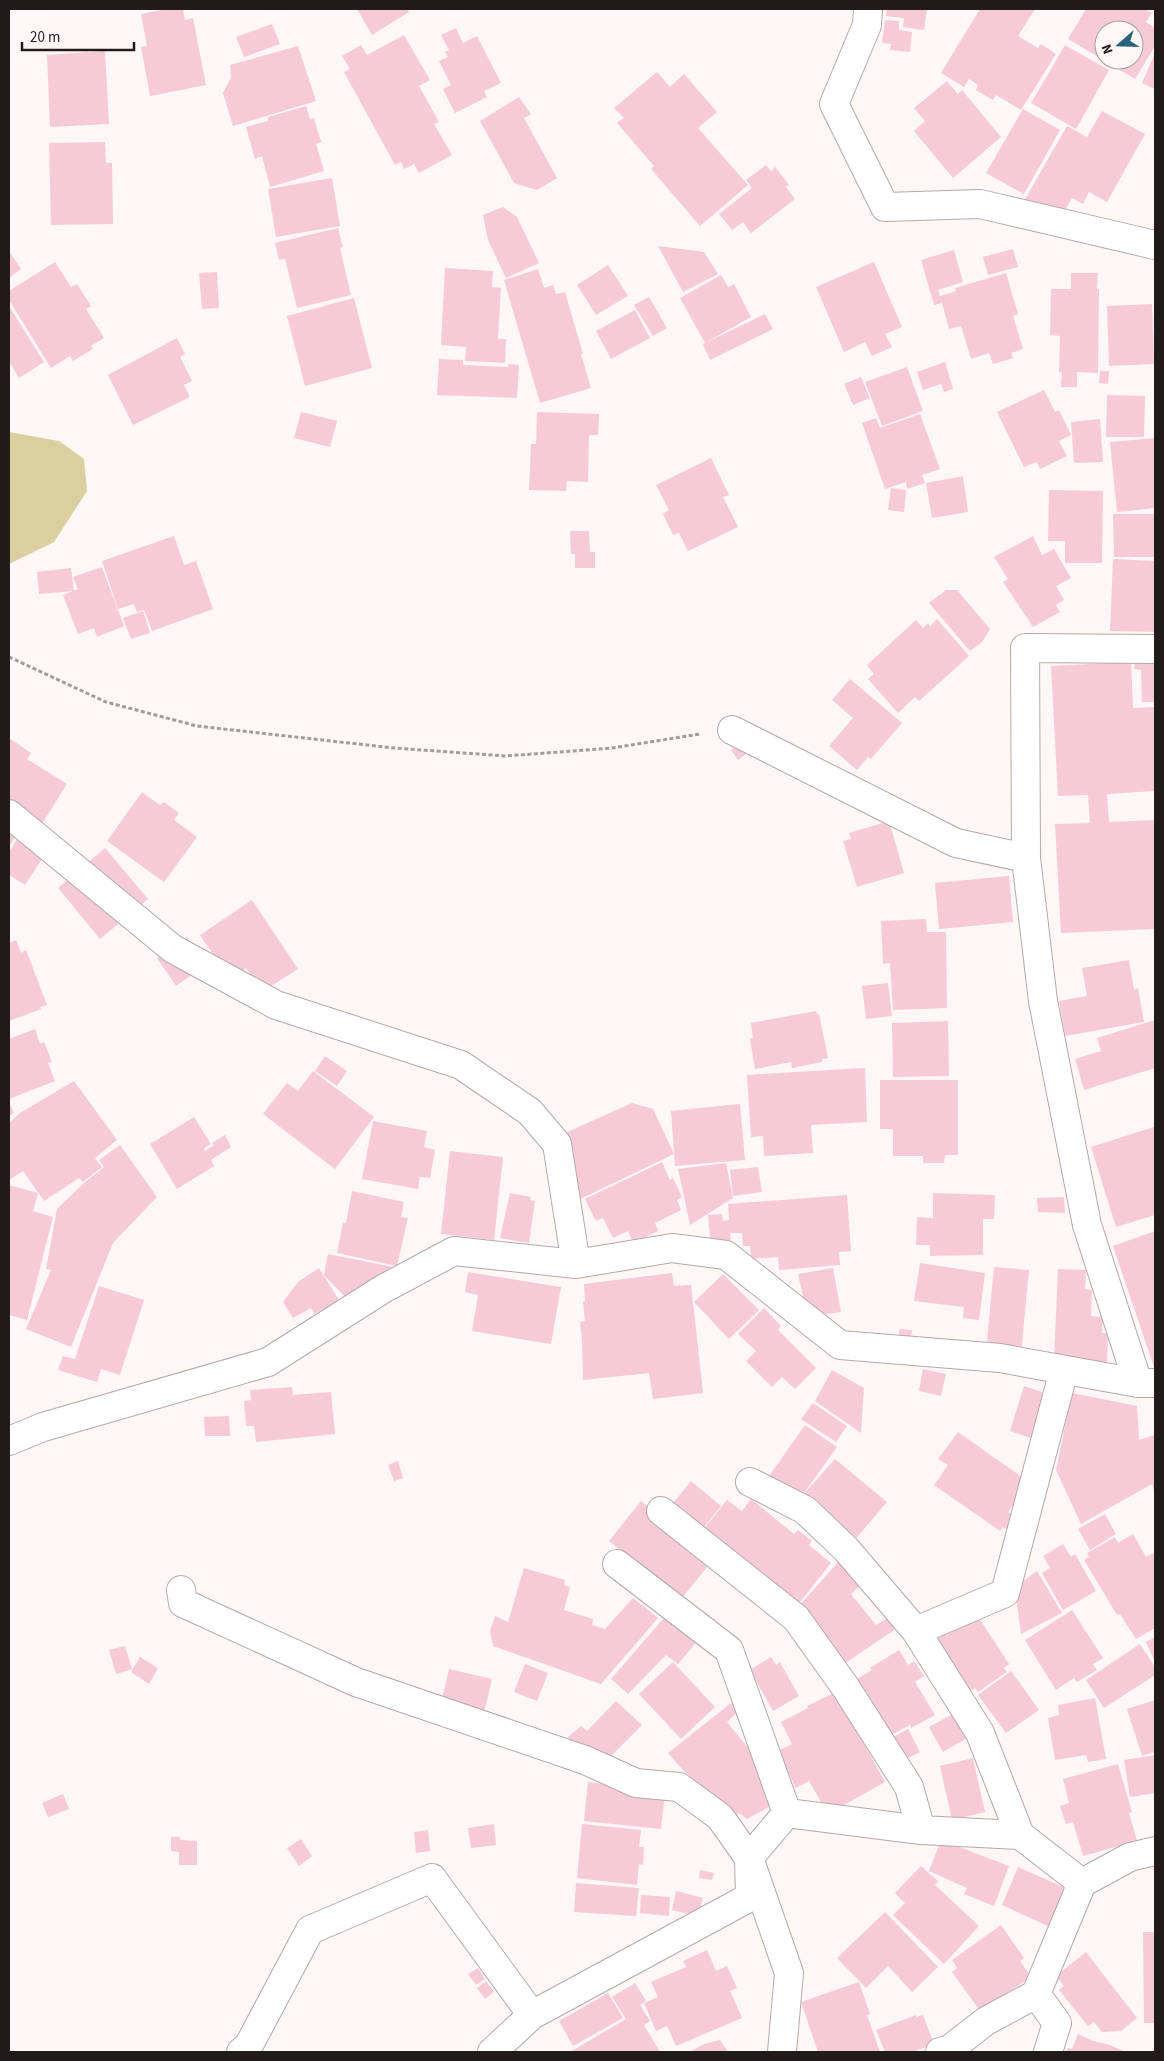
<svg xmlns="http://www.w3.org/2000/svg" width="1164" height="2061" font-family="'Source Sans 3',sans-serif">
  <rect width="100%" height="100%" fill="#fef7f5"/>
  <path fill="#dacf9e" d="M9,432l50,9 25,18 3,32 -33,51 -45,22z"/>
  <path fill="#f7cad7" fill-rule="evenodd" d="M167,9h16l2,11 8,-2 13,67 -56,11 -9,-49 6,-1 -6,-32z
    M357,9h50l2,3 -37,23z
    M887,9h40l-3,21 -21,-3 1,-9 -18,-2z
    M980,9h55l-17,27 20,12 3,-4 15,10 -35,56 -25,-15 -3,5 -17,-10 2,-5 -9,-6 -5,8 -23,-14z
    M1086,9h59l7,4 -6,9 9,6v18l-20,33 -67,-40zM1104,30h30v30h-30z
    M885,20l14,1v9l13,2 -2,20 -20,-2 1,-6 -9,-1z
    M272,24l8,20 -36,13 -8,-20z
    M456,28l7,15 14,-7 24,47 -17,8 3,6 -32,16 -12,-24 8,-4 -12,-24 9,-4 -3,-5 4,-2 -8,-15z
    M404,35l26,45 -11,6 20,36 -5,2 18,31 -33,18 -5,-9 -10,5 -3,-7 -6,3 -51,-93 6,-3 -8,-13 19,-11 6,10z
    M1065,45l44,25 -33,59 -45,-26z
    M298,46l18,55 -83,25 -10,-33 8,-15 -1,-13z
    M105,51l4,73 -59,3 -3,-72z
    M1155,53v36l-13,-6z
    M657,72l13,15 14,-13 33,38 -19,16 50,57 -48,41 -49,-57 3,-3 -37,-43 7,-5 -10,-10z
    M947,81l11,13 4,-4 39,47 -48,41 -39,-47 11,-10 -11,-13z
    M519,97l12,17 -7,4 33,60 -20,12 -23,-7 -34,-62z
    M306,106l4,13 4,-1 7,24 -5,2 8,27 -54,16 -8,-31 -7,3 -9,-32 22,-6v-4z
    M1023,109l37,21 -36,64 -38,-21z
    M1102,111l43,23 -38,68 -18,-10 -6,12 -11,-6 -7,12 -41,-9 43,-75 20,11z
    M105,142l1,21h6l1,61 -62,1 -2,-82z
    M766,165l5,6 4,-4 14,18 -3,2 9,12 -44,34 -8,-11 -11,8 -13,-16 33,-26 -6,-8z
    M332,178l8,48 -64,11 -8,-48z
    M503,207l14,10 22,46 -33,15 -18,-38 -5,-25z
    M338,228l5,19 -3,1 11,47 -54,13 -12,-49 -6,1 -4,-17z
    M658,246l46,6 14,22 -35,18z
    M1013,249l5,18 -30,8 -5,-18z
    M954,250l9,32 -25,8 2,6 16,-5 -1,-3 51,-15 12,41 -5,2 10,33 -12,4 2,5 -20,6 -4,-11 -18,6 -10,-33 -12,3 -7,-26 -8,2 -13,-45z
    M9,251l12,18 -12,9z
    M55,262l16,25 6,-3 14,22 -5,3 18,29 -13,8 2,3 -20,12 -3,-5 -19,12 -42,-68v-9z
    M874,262l28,65 -17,7 7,13 -20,9 -7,-14 -21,10 -28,-65z
    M608,265l20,31 -32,19 -19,-30z
    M445,268l48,3 -1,16 9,1 -3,51h8l-1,24 -40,-2 1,-14 -25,-2z
    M538,269l6,19 9,-3 3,9 9,-2 18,62h-2l10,34 -51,15 -36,-123z
    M217,272l2,36 -17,1 -3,-36z
    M1071,273h27l-1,16h2l-1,84 -21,-1v15h-16l1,-15h-3l1,-36 -10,-1 1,-46h20z
    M721,275l7,12 6,-3 17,33 -46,26 -25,-45z
    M649,297l18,31 -14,8 -19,-31z
    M354,298l18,70 -67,18 -18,-70z
    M1152,304l2,60 -45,2 -2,-60z
    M9,306l35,56 -25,16 -9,-15h-1z
    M635,310l15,28 -39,21 -15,-28z
    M765,314l8,15 -63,31 -7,-16z
    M177,338l8,16 -5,3 12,24 -8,4 6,12 -57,28 -25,-50z
    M439,359l24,1v5l45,2v-3l11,1 -2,33 -80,-3z
    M945,362l8,27 -9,3 -3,-8 -18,6 -6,-18z
    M907,367l16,44 -41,15 -17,-44z
    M1100,371h9l-1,13 -9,-1z
    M861,377l9,21 -17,7 -9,-21z
    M1044,390l11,22 4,-2 12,25 -12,6 8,15 -27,13 -3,-7 -13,5 -27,-55z
    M1107,395l38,1 -1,41h-38z
    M301,412l36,9 -7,26 -36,-9z
    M537,412l62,2 -1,21h-9l-1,47 -21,-1 -1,10 -37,-1 2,-46h5z
    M920,414l20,55 -18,6 3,8 -18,6 -1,-7 -21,7 -23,-66 14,-5 4,10z
    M1100,419l3,43 -29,1 -3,-41z
    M1155,438v70l-38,4 -7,-70z
    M711,458l18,37 -6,2 15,30 -50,24 -9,-18 -6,2 -10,-21 6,-4 -13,-25z
    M963,476l5,36 -36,6 -6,-35z
    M891,488l15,2 -2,22 -16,-2z
    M1049,490l54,1 -1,72h-37v-22h-17z
    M1113,514h42v43h-41z
    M570,531h19l1,21h5v16h-20v-14h-4z
    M174,536l10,29 12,-4 17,48 -61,22 -8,-21 -7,2 -3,-8 -16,5 -16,-48z
    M1033,536l9,19 12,-6 17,29 -15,8 8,14 -8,5 4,7 -27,15 -30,-45 5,-3 -14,-22z
    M1113,559l42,2v71l-45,-1z
    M102,567l22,59 -27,11 -3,-9 -16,6 -15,-39 15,-6 -5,-12z
    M71,568l3,23 -35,3 -2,-22z
    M946,590h11l33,39 -8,13 -12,9 -41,-48z
    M143,611l7,22 -19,6 -8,-21z
    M937,619l32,37 -50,45 -4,-4 -17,16 -30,-34 6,-5 -7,-9 49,-45 7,8 5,-5 2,3z
    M1135,661h20v41h-13l-1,-32 -7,-1z
    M1131,662l2,46 22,-1v84l-48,3 2,28 46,-2v109l-94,4 -6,-109 35,-1 -2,-28 -30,1 -7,-130z
    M850,679l52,44 -31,36 -3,-2 -11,13 -28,-24 24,-28 -21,-18z
    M9,738l22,15 -4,6 40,25 -34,54 -13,-9 -11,18z
    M740,744l7,9 -9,7 -7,-10z
    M142,792l18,13 4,-3 15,11 -5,7 23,17 -33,45 -57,-41z
    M889,821l15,52 -47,14 -14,-46 8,-2 -2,-6z
    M17,839l27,17 -19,29 -16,-10v-23z
    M105,848l43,51 -48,40 -42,-51z
    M1009,876l4,46 -74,7 -4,-46z
    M252,900l46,69 -36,23 -16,-24 -9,6 -9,-13 -7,5 -21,-31z
    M926,919l1,13h19l1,76 -54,2 -3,-47 -7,1 -2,-43z
    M187,937l19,28 -30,21 -19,-28z
    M16,940l5,13 5,-3 21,55 -7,2 1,2 -32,12v-78z
    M1129,960l5,30 4,-2 6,34 -79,14 -6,-35 28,-5 -5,-28z
    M888,983l4,33 -26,3 -4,-33z
    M816,1011l1,3h2l9,44 -6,1v3l-30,6 -1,-6 -36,7 -5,-30 3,-1 -2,-15z
    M1155,1020v48l-71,22 -9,-31 26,-8 -4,-13z
    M948,1021l1,55 -56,1 -1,-54z
    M35,1029l5,15 4,-2 8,20 -4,1 7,18 -46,18v-60z
    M325,1056l22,15 -10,15 -22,-15z
    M865,1068l2,54 -56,3 2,28 -49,3 -1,-20 -12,1 -4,-62z
    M313,1071l61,46 -39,52 -72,-55 24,-31 11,8z
    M880,1080h78v75h-13l-1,8h-21v-7h-30v-27h-13z
    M74,1081l43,59 -22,18 7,9 -19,15 -4,-4 -35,23 -21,-30 -14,9v-57l11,-10z
    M9,1102l5,11 -5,3z
    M632,1103l21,6 21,45 -102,49 -29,-60z
    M740,1104l5,56 -70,6 -4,-55z
    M194,1117l17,27 -7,4 1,3 9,-6 -2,-2 13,-8 6,12 -20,13 3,6 -37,23 -27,-45z
    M373,1121l54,10 -3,16 11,3 -5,28 -10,-1 -2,12 -56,-10z
    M1154,1127l1,5v83l-39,12 -25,-80z
    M120,1145l37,52 -44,46 -42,104 -45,-18 25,-59 -5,-1 11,-60 27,-26 20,-16 -5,-7z
    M450,1151l53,6 -9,83 -53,-6z
    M662,1162l8,18 3,-2 9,19 -5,3 4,10 -26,13 3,8 -25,12 -5,-12 -15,7 -10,-20 -7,3 -11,-22z
    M726,1163l7,35 -43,27 -12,-56z
    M758,1167l4,25 -29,4 -3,-26z
    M9,1185l29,8 -5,18 20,6 -26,103 -18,-5z
    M352,1191l52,11 -3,15 7,1 -11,48 -60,-13 6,-30h3z
    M510,1193l21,4 -1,3 5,1 -6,42 -29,-5z
    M933,1193l62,2 -1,24h-11v36l-53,1v-11h-14l1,-28 16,1z
    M847,1195l4,56 -12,1 1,13 -61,5 -1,-13 -27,2 -1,-13h-7l-1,-13h-12l1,12 -21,-7 -2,-23 14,-1 1,7 6,-1 -1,-16z
    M1064,1197l1,16 -27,-1 -1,-14z
    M1155,1231v136h-1l-41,-121z
    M328,1254l65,13 -1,6 -46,25 -22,-23z
    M920,1263l65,10 -6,47 -16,-2 1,-11 -50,-6z
    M994,1267l35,3 -8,84 -35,-3z
    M319,1268l20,32 -25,14 -3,-6 -18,10 -10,-16 15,-20z
    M833,1268l8,44 -27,4 -9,-11 -7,-31z
    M1058,1269l28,1 -1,19 7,1 -1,26 12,1 -1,16h6l-1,29 -53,-3z
    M468,1272l93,15 -10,57 -79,-13 6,-36 -13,-3z
    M672,1273l2,13 17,-1 12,108 -50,6 -4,-26 -66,7 -1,-40 -2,-18 5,-1 -2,-19 2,-1 -1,-17z
    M723,1274l36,36 -30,29 -35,-37z
    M99,1286l45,14 -24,75 -19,-6 -4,13 -39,-12 5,-14 12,3z
    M764,1308l17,18 -3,4 38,38 -21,21 -13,-12 -10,10 -26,-26 10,-10 -18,-17z
    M899,1329l13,1 -1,10 -12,-1z
    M923,1369l23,5 -5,22 -22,-5z
    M832,1370l32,18 -3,45 -46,-32z
    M1024,1386l27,9 -15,45 -26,-9z
    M292,1387l1,8 38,-3 4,42 -79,8 -2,-16h-8l-2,-25 7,-1 -1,-10z
    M1072,1393l65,13 2,34 16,-5v58l-3,-9 -71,40 -25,-54z
    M813,1403l34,23 -11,16 -35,-23z
    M229,1416l1,20h-25l-1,-19z
    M805,1425l32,22 -35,49 33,-37 52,43 -34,40 -86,-63z
    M958,1432l71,50 -21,30 13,9 -9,12 -9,-6 -3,4 -66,-46 14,-20 -10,-6z
    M398,1461l5,17 -9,3 -6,-16z
    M691,1481l30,25 -21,26 -30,-25z
    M751,1499l43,35 4,-4 14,11 -3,4 22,18 -34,43 -95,-75 25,-31 15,11z
    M641,1501l72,59 -32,39 -72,-58z
    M1105,1514l11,20 -26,16 -12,-21z
    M1133,1534l13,23 7,-4 2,3v72l-19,11 -16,-25 -3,1 -33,-55 5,-3 -2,-4 28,-16 3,6z
    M1063,1544l8,13 4,-3 21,37 -33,19 -21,-37 8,-5 -7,-12z
    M840,1560l22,24 -11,10 25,31 14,-8 7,11 -56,38 -43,-59z
    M524,1568l41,12 -1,5 6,2 -6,23 29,9 -1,6 13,4 28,-31 25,20 -57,66 -108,-38 -3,-15 5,-15 13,6z
    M1037,1571l25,42 -41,21 -5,-37 7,-16z
    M1072,1610l31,48 -10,6 4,6 -20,12 -3,-4 -18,12 -31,-50z
    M670,1611l30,27 -22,26 -12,-9 -38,39 -17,-15z
    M975,1612l34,52 -5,4 3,4 -29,20 -3,-4 -7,4 -34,-51z
    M1155,1637v25l-9,-20z
    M1140,1644l15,23v8l-51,33 -18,-28z
    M125,1646l7,23 -16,5 -7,-24z
    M899,1650l9,15 6,-4 10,15 -9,6 20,33 -24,13 -1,-3 -19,10 -34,-56 15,-9 -2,-2z
    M140,1657l18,11 -9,16 -18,-12z
    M771,1657l5,8 4,-3 19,34 -26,15 -23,-41z
    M673,1662l42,45 -34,32 -42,-45z
    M525,1664l23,9 -11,28 -23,-9z
    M449,1669l43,10 -8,34 -43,-10z
    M1011,1671l28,39 -33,23 -28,-38z
    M840,1690l23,43 -4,2 26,47 -57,32 -19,-33 -13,7 -18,-37 14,-7 -11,-22 27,-14 -1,-2z
    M1095,1698l11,61 -18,3 -2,-7 -31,5 -7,-42 11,-3 -1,-10z
    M1155,1700v52l-13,4 -15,-47z
    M616,1701l26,24 -35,35 -40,-22 14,-12 6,5z
    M731,1703l8,8 -12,11 30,37 21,43 -31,17 -8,-6 -3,4 -52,-46 -16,-18z
    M953,1714l14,24 -24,14 -14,-25z
    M908,1729l12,23 -17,9 -13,-22z
    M1155,1755v38l-25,4 -6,-37z
    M973,1758l12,54 -33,8 -12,-54z
    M1118,1764l14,48 -3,1 8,28 -54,15 -10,-34 -7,2 -6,-18 9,-3 -6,-24z
    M588,1782l40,5 37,7 -4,35 -77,-8z
    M63,1794l6,15 -21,8 -6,-14z
    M494,1824l2,21 -25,3 -3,-20z
    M582,1824l59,6 -2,17h5l-1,18 -4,-1 -2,21 -60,-7z
    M428,1830l2,21 -14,2 -2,-21z
    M171,1837h9v3l17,1v24h-18v-13l-8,-1z
    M301,1839l11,17 -13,10 -12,-18z
    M941,1840l68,26 -15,40 -30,-12 3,-6 -38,-17z
    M921,1866l17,15 -3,4 44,41 -35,38 -51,-49 12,-12 -10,-10z
    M1018,1867l52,23 -18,38 -50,-23z
    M700,1870l14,3 -2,7 -13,-2z
    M576,1883l63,5 -3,28 -62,-4z
    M676,1891l27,7 -5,18 -26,-6z
    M641,1895l29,2 -1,19 -29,-3z
    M885,1912l53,55 -26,25 -24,-26 -22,22 -29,-30z
    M1001,1925l23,33 -4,3 11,16 -51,34 -28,-39 5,-4 -5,-8z
    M1143,1932h12v91h-11z
    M707,1950l9,21 11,-5 10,22 -7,3 12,27 -66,28 -9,-20 -11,5 -12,-28 14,-6 -7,-15 35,-15 -3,-6z
    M1086,1952l51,66 -16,13 -19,1 -8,-10 -6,4 -29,-36 5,-4 -8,-10z
    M478,1968l7,11 -9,6 -8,-11z
    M486,1981l8,11 -9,7 -8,-11z
    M859,1982l11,32 -3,1 13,37h-62l-17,-50z
    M635,1983l11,18 -6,4 10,16 -6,4 16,27h-90l56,-33 -14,-22z
    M608,1993l15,25 -50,28 -14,-25z
    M916,2015v2l7,-2 11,29 -22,8h-27l-9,-22z
    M1078,2034l15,7 17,4 15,7h-59l2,-4 4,1z
    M720,2040l8,12h-38l14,-8z"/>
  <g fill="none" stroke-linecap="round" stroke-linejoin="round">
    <defs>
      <path id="minor" d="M868,9l-1,16 -33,79 51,103 95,-3 175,41
        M732,730l224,113 70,15
        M9,814l164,135 103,56 185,60 69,47 27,32 19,120
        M1138,1383l-51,-158 -44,-224 -17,-143 -1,-210 130,1
        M9,1441l34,-14 225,-65 115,-73 71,-38 122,13 96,-16 54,7 114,90 160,13 138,25h17
        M750,1482l55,28 41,39 70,82 64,102 40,102
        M661,1511l135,107 50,70 63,99 12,43
        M181,1590l2,13 173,79 229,78 51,23 43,4 41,30 29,41 40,115 -7,79
        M916,1631l89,-38 59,-223
        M787,1813l134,17 99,5 62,48
        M241,2052l8,-7 61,-115 122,-52 100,137
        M492,2052l40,-37 218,-118 -1,-39 38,-45 -58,-163 -112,-86
        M940,2052l10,-3 36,-28 50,-27
        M1048,2052l9,-29 -21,-29 46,-111 48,-26 25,-6"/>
    </defs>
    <use href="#minor" stroke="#b2aaa9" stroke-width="30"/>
    <path stroke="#a29d9b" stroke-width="3" stroke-dasharray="4 2.5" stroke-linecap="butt" d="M9,657l97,45 91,24 197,22 112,8 106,-8 88,-14"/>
    <use href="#minor" stroke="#fff" stroke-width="28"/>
  </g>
  <rect width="1164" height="2061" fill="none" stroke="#201c1c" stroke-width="20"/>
  <g transform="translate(1119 45) rotate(250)"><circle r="24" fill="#fef7f5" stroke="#a59f9e"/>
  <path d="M0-4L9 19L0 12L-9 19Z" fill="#28657c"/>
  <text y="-8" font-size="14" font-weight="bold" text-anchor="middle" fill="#201c1c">N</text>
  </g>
  <path d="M22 42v8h112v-8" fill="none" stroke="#201c1c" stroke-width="2.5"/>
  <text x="30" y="42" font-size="15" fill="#201c1c" stroke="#fef7f5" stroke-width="4" paint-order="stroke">20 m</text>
</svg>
